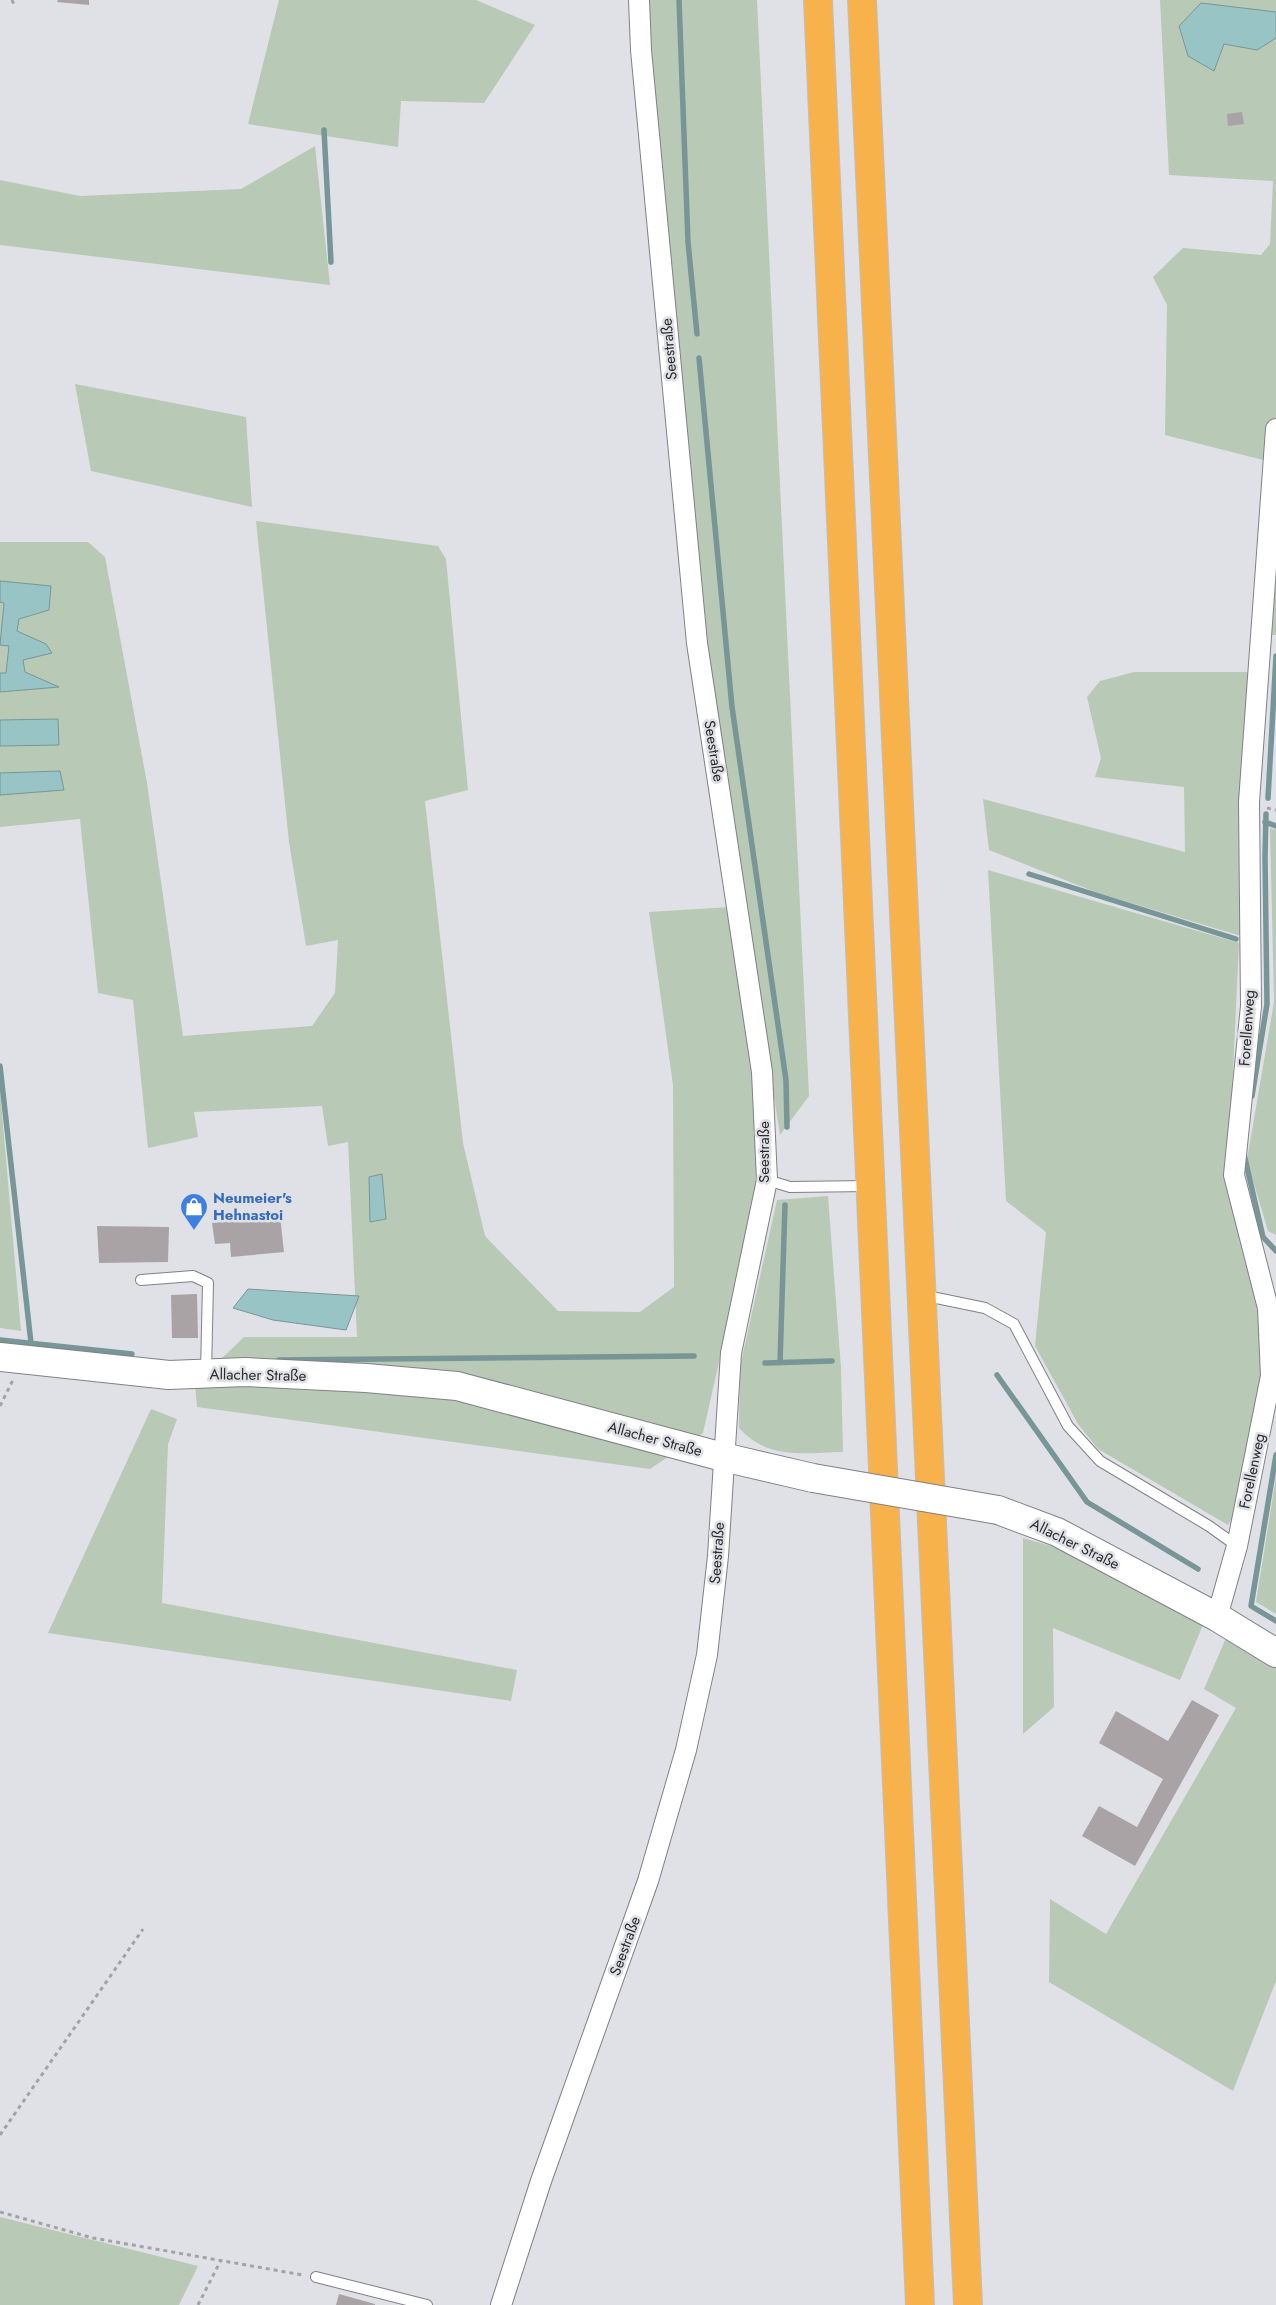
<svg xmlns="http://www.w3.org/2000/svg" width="1276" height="2305" font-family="Jost,sans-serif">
  <rect width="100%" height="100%" fill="#e0e1e7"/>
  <path fill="#b8c9b5" d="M279,0h197l59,25 -51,78 -83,-2 -3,46 -150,-23z
    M647,0h110l52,1096 -29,39 -68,-439 -61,-622z
    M1160,0h116v635h-5l-4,-174 -102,-26 2,-130 -14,-28 30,-29 78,7 9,-11 3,-63 -104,-6z
    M315,146l15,139 -330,-40v-65l80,16 161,-7z
    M75,384l171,33 6,90 -161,-36z
    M256,521l182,25 8,13 22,231 -43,11 38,342 22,93 73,75 82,1 34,-25 -1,-202 -24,-173 81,-5 26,165 5,105 -58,256 -53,36 -453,-62 -2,-23 49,-47h113l-9,-195 -20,4 -6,-40 -128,6 4,25 -50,11 -15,-148 -35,-7 -18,-174 -80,8v-285h88l17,15 42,226 36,253 129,-10 23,-33 3,-53 -32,6 -17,-104z
    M1134,672h115l-8,264 -143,-43 -109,-43 -6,-51 202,53 -1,-65 -89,-10 6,-19 -14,-61 13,-16z
    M1270,828l6,2v405l-8,-4 -21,-71 27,-158z
    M988,870l251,73 -11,236 35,129v63l-21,129 -14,25 -130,-76 -20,-25 -43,-78 11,-114 -40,-31z
    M0,1090l21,241 -21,-3z
    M828,1196l13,172 2,84c-39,1 -75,8 -104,-24l1,-61 37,-167z
    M151,1409l26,10 -9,25 -6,159 355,67 -6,31 -463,-68z
    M1276,1477v137l-20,-12z
    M1023,1538l42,12 140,70 -25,60 -127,-52 1,79 -31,27z
    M1226,1638l50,30v313l-43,110 -184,-109 1,-83 56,35 130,-226 -32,-19z
    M0,2217l198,49 -19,39h-179z"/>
  <path fill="#99c4c5" stroke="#789697" d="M1201,3l75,9v26l-19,12 -33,-6 -10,27 -26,-15 -9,-30z
    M0,581l51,5 -2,24 -30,9 -2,12 29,13 6,9 -29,7 2,12 34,15 -59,5v-19h6l3,-27 -9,-1 4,-42 -4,-1z
    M58,719l1,26 -59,1v-26z
    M60,771l4,19 -64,5v-22z
    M382,1174l4,45 -16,3 -1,-45z
    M248,1289l111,7 -13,34 -73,-10 -40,-12z"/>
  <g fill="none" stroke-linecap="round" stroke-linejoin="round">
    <path stroke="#789697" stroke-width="5.5" d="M679,0l9,242 9,92
      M324,130l7,132
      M699,358l33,349 54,373 1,47
      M1268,798l8,-142
      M1265,822l11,4
      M1029,874l207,65
      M0,1066l31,277
      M1252,1096l15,-92 -2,-148 1,-42
      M1244,1154l19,83 13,14
      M0,1340l132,14
      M279,1360l415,-4
      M765,1363l67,-2
      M780,1363l5,-158
      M997,1375l90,127 111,67
      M1276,1455l-25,151 25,15"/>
  </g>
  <path fill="#a9a3a5" d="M58,0h31v5l-32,-3z
    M1242,112l2,12 -16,2 -1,-12z
    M280,1216l4,36 -53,5 -1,-14 -15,1 -3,-21z
    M97,1226l72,1 -1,35 -69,1z
    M197,1294l1,44h-26l-1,-43z
    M1192,1700l27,15 -84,151 -53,-30 17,-30 38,21 26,-48 -64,-36 17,-32 52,30z
    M339,2294l36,10v1h-39z"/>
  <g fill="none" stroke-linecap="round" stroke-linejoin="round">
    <defs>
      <path id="lane" d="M767,1180l23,7 79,-1
        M141,1280l52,-4 15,7 -2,90
        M922,1295l63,13 29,16 54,102 32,35 109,65 28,20
        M316,2277l111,28"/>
      <path id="street" d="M1217,1617l20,-71 34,-170 -3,-68 -34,-133 17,-169 -2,-204 27,-373
        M501,2305l40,-124 107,-300 38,-131 21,-95 11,-99 13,-203 36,-173 -5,-108 -65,-429 -56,-593 -2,-50"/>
      <path id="secondary" d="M0,1357l169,18 76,-3 121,6 91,8 266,71 90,21
        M998,1510l59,22 160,85 59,36"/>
      <path id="highway" d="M818,0l102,2305
        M862,0l106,2305"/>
    </defs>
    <use href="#lane" stroke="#808186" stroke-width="12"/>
    <use href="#street" stroke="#808186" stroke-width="22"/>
    <use href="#secondary" stroke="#808186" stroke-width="30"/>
    <use href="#highway" stroke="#bfbfc0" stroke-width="30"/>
    <path stroke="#a2a3a8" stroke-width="3" stroke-dasharray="4 4" stroke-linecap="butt" d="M12,0l3,7
      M1267,808l9,2
      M0,1406l13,-26
      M0,2135l143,-206
      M0,2212l93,26 210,37
      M198,2305l23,-45"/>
    <use href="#lane" stroke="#fff" stroke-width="10"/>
    <use href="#street" stroke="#fff" stroke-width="20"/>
    <use href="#secondary" stroke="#fff" stroke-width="28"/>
    <use href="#highway" stroke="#f7b24b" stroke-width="28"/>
    <defs>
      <path id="secondary-bridge" d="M813,1478l185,32"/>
    </defs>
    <use href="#secondary-bridge" stroke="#808186" stroke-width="30" stroke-linecap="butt"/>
    <use href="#secondary-bridge" stroke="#fff" stroke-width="28"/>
  </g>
  <defs>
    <symbol id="shop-pin" viewBox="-11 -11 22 30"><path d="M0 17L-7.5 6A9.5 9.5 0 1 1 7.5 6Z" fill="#3f7fe0" stroke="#e0e1e7"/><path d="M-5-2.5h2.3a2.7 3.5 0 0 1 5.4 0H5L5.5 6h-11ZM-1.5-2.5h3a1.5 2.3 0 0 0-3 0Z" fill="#fff"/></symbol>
  </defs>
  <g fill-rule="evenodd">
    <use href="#shop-pin" x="178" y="1191" width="32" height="43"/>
  </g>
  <g text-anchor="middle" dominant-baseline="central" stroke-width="5" stroke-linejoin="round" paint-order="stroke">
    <g font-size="15" fill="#2a2b2d" stroke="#e0e1e7">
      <text transform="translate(669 349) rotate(-95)">Seestraße</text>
      <text transform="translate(714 751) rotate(81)">Seestraße</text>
      <text transform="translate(1247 1028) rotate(-86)">Forellenweg</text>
      <text transform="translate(764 1152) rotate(-90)">Seestraße</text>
      <text transform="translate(258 1375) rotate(1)">Allacher Straße</text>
      <text transform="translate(655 1439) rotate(15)">Allacher Straße</text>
      <text transform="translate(1252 1471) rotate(-78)">Forellenweg</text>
      <text transform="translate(1075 1544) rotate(26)">Allacher Straße</text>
      <text transform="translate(717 1553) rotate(-86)">Seestraße</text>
      <text transform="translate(625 1946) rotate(-70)">Seestraße</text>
    </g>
    <g font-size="15" font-weight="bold" fill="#366cbe" stroke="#e0e1e7" text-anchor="start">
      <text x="213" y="1198">Neumeier's<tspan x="213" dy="17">Hehnastoi</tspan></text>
    </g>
  </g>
</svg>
